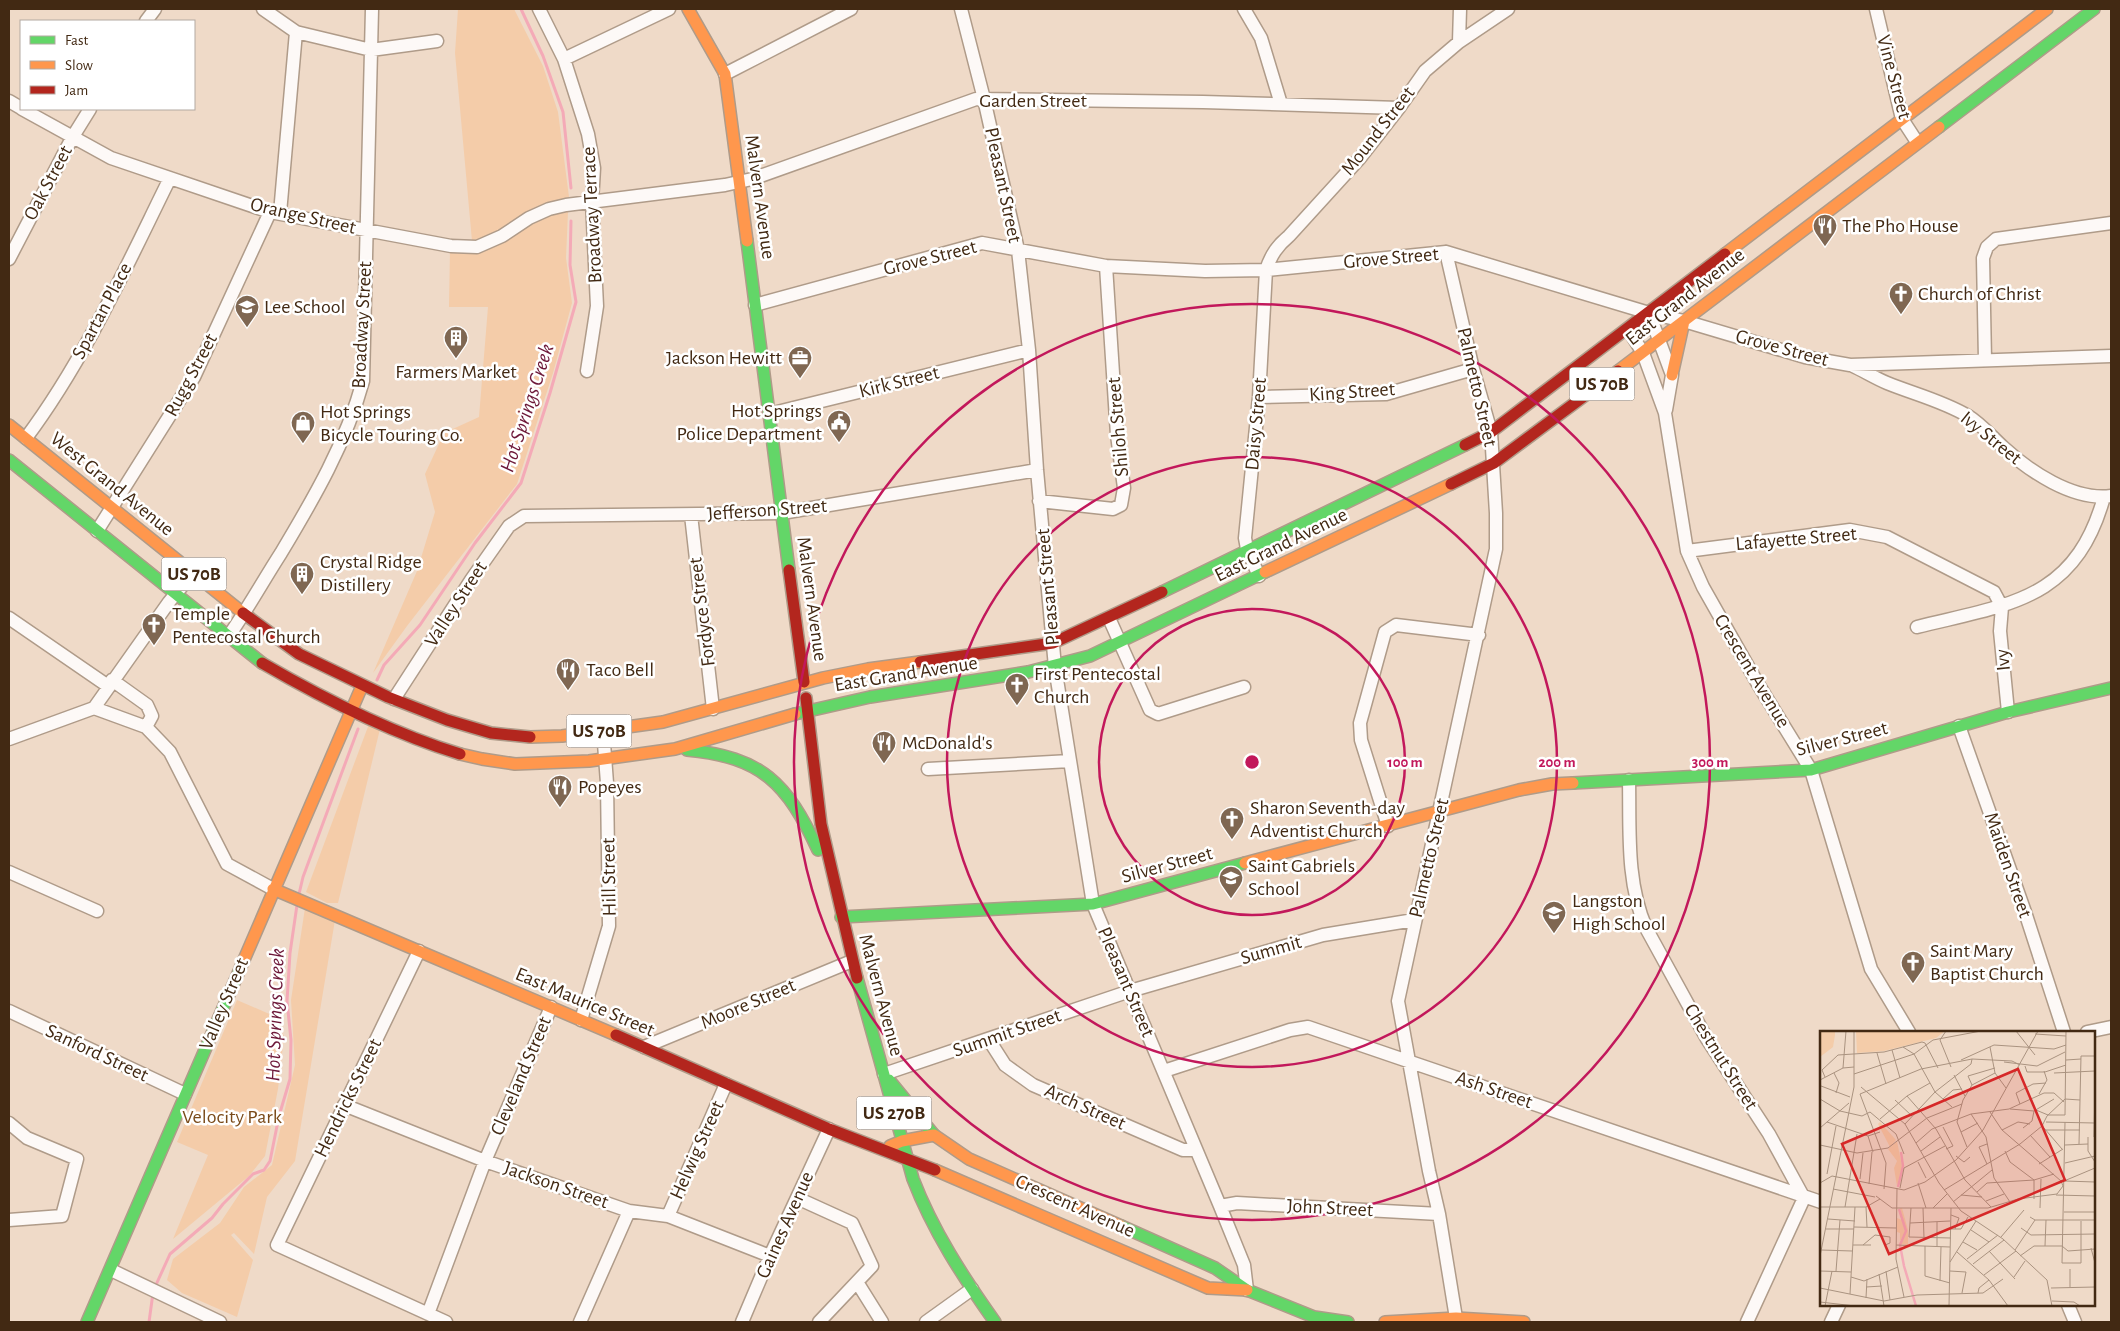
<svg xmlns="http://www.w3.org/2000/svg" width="2120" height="1331" font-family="'Alegreya Sans',sans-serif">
  <rect width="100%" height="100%" fill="#efdac8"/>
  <path fill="#f4cca9" d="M458,9h56l29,57 15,46 11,85c-10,3 -21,5 -30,10 -22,12 -42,31 -67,34l-17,-188z
    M568,212l-2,46 6,45 -19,70 -36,111 -110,142 -34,47 44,-102 18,-59 -10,-38 19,-41 35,-16 9,-110h-39l1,-57 27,2 72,-39z
    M369,724l11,5 -42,174h-11l-21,-11z
    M305,908l30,12 -40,241 -28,36 -13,57 -20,-21 -3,2 22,25 -16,57 -55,-24 -15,-13 6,-21 47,-36 24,-36 28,-22 23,-100 -4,-65z
    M237,1000l37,16 10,20 -6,53 -13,67 -16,20 -76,63 35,-84 -31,-13z"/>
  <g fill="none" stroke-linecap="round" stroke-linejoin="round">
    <path stroke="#f4aab7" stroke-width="3" d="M521,9l22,47 20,56 8,76
      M377,680l7,-15 36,-40 55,-82 46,-60 29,-90 26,-91 -6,-37 1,-44
      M299,894l4,-17 55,-148
      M155,1287l15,-33 42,-36 11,-14 30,-30 11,-4 6,-9 9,-45 11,-37 1,-39 -4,-39 3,-48 7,-48
      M149,1322l4,-29"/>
    <defs>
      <path id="street" d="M263,9l33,23 75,18 66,-9
        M539,9l25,50 24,75 6,34 -2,34 5,104 -10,65
        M961,9l23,90 34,151 11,100 8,120 18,197 38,237 127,302 24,59 3,25
        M1244,9l17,29 20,66
        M1876,9l26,110 15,23
        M146,21l9,-12
        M1459,42l1,-33
        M564,59l105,-50
        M725,74l126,-65
        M9,101l12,7
        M22,109l89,49 159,54 181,34 26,1 25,-11 27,-18 20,-9 17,-4 159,-20 27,-6 224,-80 227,3 196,6
        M280,213l16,-181
        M1446,252l27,117 18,63 5,81v36l-98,452 31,170 10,43 17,104
        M9,259l63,-121 18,-29
        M755,305l227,-62 124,23 99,5 61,-1 180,-18 203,61 35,8 121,36 45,8 261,-9
        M1649,313l23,62 -6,35
        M1628,329l15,24 22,60 22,138 16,36 55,97 53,86 60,199 38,63
        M1985,360l-2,-102 4,-11 9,-8 115,-16
        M1853,366c11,5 22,12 34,17 27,11 56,18 81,33 13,8 24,21 35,31 26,24 70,54 108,49
        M1259,397l127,-3 87,-25
        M769,414l260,-64
        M26,438c59,-79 100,-171 144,-260
        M1039,501l74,8 8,-4 3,-17 -7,-53 -11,-169
        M691,515l22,194
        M97,531l97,-154 76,-165
        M1687,551l163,-21 37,7 107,55 8,15 -2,24 8,81
        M1259,576l-12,-27 -2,-11 14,-141 7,-127c5,-15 11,-24 23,-34l71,-78 39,-50 26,-37 34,-29 49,-33
        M9,618l99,68
        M1109,618l41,92 8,4 86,-27
        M1917,627c92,-23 158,-26 187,-130
        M228,637c19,-27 35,-56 53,-84 33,-55 65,-110 82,-172l9,-372
        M112,680l35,25 5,11 -6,11
        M394,699l77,-119 38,-54 15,-10 258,-3 255,-43
        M94,708l75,-106 24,-29
        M1959,726l66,186 39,120
        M9,739l85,-31 52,19 24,25 57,112 46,25
        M928,769l142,-8
        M1629,780c1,50 -3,102 17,148l61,111 62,95 35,64 -57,124
        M1388,826l-27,-86 -1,-17 25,-91 11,-7 83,10
        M9,872l88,39
        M419,951l-142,294 169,77
        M9,1011l176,83
        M581,1020l28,-94 -2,-143 -4,-53
        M2087,1032l24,-5
        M989,1040l16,25 28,20 150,65h13
        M644,1047l208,-86
        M1164,1071l126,-41 18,-3 513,175
        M884,1074l246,-83 193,-56 91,-15
        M344,1105l141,56 144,50 39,5 102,40
        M9,1123l18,15 50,21 -15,57 -53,4
        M797,1198l55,25 20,43 -53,56
        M1220,1206l17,-3 202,11
        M668,1216l58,-132
        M111,1270l109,52
        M857,1282l25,40
        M2068,1305l7,17
        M428,1314l57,-153 66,-154
        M580,1322l49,-111
        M742,1322l28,-66 59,-127
        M926,1322l46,-33
        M1831,1322l8,-17"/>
      <path id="fast" d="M1939,127l155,-118
        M747,241l42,329
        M9,460l253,203
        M1162,592l303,-147
        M795,714l75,-17 158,-25 62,-16 175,-84
        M687,750c75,7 100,33 131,100
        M1573,783l238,-13 197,-58 103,-24
        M841,917l252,-13 152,-41
        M857,978l56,201c20,52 50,98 82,143
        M889,1080l45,55
        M1121,1226l94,42 32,22 67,27 34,5
        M87,1322l153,-353"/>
      <path id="slow" d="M688,9l37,65 22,167
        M1725,254l322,-245
        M1618,371l321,-244
        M1672,375l12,-54
        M9,425l234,188
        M1265,572l186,-88
        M530,737l32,-1 101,-14 160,-44 45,-9 52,-7
        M460,754l22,5 33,5 74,-3 86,-12 120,-35
        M1245,863l274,-73 33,-6 21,-1
        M273,889l343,146
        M240,969l122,-283
        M890,1146l12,-5 32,-6 35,24 152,67
        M935,1170l273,118 39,2
        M1385,1322l71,-4 68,4"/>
      <path id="jam" d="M1465,445l26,-13 234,-178
        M1451,484l43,-21 124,-92
        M789,570l15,112
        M243,613l56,41 89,43 59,23 44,13 39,4
        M920,662l133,-19 109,-51
        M262,663c62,36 129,70 198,91
        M806,698l15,126 36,154
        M616,1035l213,94 106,41"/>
    </defs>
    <use href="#street" stroke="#af9b89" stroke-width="15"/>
    <use href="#fast" stroke="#af9b89" stroke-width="14"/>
    <use href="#slow" stroke="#af9b89" stroke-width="14"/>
    <use href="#jam" stroke="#af9b89" stroke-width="14"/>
    <use href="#street" stroke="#fdf9f7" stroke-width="12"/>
    <use href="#fast" stroke="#63d668" stroke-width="11"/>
    <use href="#slow" stroke="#ff974d" stroke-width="11"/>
    <use href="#jam" stroke="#b3261e" stroke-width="11"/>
  </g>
  <g fill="none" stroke="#c2185b" stroke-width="2.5">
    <circle cx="1252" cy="762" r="153"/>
    <circle cx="1252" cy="762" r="305"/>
    <circle cx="1252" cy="762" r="458"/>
  </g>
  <defs>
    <symbol id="restaurant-pin" viewBox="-11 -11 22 30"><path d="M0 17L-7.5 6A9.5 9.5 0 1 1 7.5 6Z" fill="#7f6752" stroke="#fff"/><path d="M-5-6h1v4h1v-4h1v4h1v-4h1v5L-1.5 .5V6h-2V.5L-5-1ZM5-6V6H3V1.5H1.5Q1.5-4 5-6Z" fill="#fff"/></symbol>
    <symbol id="church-pin" viewBox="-11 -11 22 30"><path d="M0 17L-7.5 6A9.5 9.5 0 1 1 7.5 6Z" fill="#7f6752" stroke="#fff"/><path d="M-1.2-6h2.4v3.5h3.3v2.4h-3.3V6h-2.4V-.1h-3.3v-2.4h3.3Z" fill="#fff"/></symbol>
    <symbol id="school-pin" viewBox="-11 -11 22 30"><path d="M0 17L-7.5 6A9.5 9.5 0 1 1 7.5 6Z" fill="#7f6752" stroke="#fff"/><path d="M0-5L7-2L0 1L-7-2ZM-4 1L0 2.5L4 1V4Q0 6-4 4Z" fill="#fff"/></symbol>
    <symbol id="building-pin" viewBox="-11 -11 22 30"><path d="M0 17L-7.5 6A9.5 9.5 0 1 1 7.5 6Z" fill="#7f6752" stroke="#fff"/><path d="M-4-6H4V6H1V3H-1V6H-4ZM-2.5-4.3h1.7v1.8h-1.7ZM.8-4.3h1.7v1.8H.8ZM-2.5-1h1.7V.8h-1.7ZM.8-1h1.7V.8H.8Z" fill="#fff"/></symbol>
    <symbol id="office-pin" viewBox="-11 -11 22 30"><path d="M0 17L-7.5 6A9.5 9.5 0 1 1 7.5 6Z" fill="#7f6752" stroke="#fff"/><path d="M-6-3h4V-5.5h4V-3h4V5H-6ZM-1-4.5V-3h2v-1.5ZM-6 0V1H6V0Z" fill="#fff"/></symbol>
    <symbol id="civic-pin" viewBox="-11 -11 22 30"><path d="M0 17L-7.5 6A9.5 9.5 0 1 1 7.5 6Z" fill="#7f6752" stroke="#fff"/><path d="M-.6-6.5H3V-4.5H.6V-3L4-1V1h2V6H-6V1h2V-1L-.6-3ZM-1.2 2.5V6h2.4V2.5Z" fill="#fff"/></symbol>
    <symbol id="shop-pin" viewBox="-11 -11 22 30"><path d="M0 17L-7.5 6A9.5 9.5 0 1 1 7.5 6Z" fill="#7f6752" stroke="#fff"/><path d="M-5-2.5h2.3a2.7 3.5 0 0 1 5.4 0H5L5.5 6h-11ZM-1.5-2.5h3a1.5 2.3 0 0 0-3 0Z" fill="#fff"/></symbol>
  </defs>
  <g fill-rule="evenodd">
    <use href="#restaurant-pin" x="1811" y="212" width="28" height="38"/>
    <use href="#church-pin" x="1887" y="280" width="28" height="38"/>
    <use href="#school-pin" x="233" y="293" width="28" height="38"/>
    <use href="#building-pin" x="442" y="324" width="28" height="38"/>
    <use href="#office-pin" x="786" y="344" width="28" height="38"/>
    <use href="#civic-pin" x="825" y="408" width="28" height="38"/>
    <use href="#shop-pin" x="289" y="409" width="28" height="38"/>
    <use href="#building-pin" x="288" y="560" width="28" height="38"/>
    <use href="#church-pin" x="140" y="611" width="28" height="38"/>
    <use href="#restaurant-pin" x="554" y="656" width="28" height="38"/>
    <use href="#church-pin" x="1003" y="671" width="28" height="38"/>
    <use href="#restaurant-pin" x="870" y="729" width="28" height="38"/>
    <use href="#restaurant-pin" x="546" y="773" width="28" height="38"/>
    <use href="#church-pin" x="1218" y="805" width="28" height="38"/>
    <use href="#school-pin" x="1217" y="864" width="28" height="38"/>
    <use href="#school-pin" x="1540" y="899" width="28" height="38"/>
    <use href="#church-pin" x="1899" y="949" width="28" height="38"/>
  </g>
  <g text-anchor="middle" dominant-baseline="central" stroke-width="5" stroke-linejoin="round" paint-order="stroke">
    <g fill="#fff" stroke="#7b695a" stroke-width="1">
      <rect x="1569.5" y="367.5" width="65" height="33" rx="4"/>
      <rect x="161.5" y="557.5" width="65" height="33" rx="4"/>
      <rect x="566.5" y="714.5" width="65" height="33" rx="4"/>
      <rect x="856.5" y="1096.5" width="75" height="33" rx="4"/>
    </g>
    <g font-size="19" font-weight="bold" fill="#422913">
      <text x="1602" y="384">US 70B</text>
      <text x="194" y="574">US 70B</text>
      <text x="599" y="731">US 70B</text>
      <text x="894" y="1113">US 270B</text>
    </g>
    <g font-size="20" fill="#422913" stroke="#fff">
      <text transform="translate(1894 77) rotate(75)">Vine Street</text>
      <text x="1033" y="101">Garden Street</text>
      <text transform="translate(1378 131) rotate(-52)">Mound Street</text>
      <text transform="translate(48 183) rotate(-62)">Oak Street</text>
      <text transform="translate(1003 185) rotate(78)">Pleasant Street</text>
      <text transform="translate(760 197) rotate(82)">Malvern Avenue</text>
      <text transform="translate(592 215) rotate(-93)">Broadway Terrace</text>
      <text transform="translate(303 216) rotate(13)">Orange Street</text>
      <text transform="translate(930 258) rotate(-14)">Grove Street</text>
      <text transform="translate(1391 258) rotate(-5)">Grove Street</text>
      <text transform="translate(1685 297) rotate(-38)">East Grand Avenue</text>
      <text transform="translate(102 311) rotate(-62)">Spartan Place</text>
      <text transform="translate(362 325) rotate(-87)">Broadway Street</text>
      <text transform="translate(1782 348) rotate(15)">Grove Street</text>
      <text transform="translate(191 375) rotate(-62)">Rugg Street</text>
      <text transform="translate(899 382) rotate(-14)">Kirk Street</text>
      <text transform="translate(1477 387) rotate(77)">Palmetto Street</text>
      <text transform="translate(1352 392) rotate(-4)">King Street</text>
      <text transform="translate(1256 424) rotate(-85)">Daisy Street</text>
      <text transform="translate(1118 427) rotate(-95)">Shiloh Street</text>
      <text transform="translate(1991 438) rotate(39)">Ivy Street</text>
      <text transform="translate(112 484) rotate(39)">West Grand Avenue</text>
      <text transform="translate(767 510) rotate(-4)">Jefferson Street</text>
      <text transform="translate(1796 539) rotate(-5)">Lafayette Street</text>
      <text transform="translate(1281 545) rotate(-26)">East Grand Avenue</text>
      <text transform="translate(1048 587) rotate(-95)">Pleasant Street</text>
      <text transform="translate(812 599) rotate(82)">Malvern Avenue</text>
      <text transform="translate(456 604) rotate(-57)">Valley Street</text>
      <text transform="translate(702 612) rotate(-97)">Fordyce Street</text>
      <text transform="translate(2003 660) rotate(-96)">Ivy</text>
      <text transform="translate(1752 671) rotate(59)">Crescent Avenue</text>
      <text transform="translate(906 674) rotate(-9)">East Grand Avenue</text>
      <text transform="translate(1842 739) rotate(-14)">Silver Street</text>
      <text transform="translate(1429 858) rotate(-77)">Palmetto Street</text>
      <text transform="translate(1167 865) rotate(-15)">Silver Street</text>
      <text transform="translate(2008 865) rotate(71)">Maiden Street</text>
      <text transform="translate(609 877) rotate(-91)">Hill Street</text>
      <text transform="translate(1271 950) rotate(-16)">Summit</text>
      <text transform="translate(1126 982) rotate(67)">Pleasant Street</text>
      <text transform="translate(881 995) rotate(75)">Malvern Avenue</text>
      <text transform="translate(585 1002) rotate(23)">East Maurice Street</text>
      <text transform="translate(224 1004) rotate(-67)">Valley Street</text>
      <text transform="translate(748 1004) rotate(-23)">Moore Street</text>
      <text transform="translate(1007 1033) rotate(-19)">Summit Street</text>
      <text transform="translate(97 1053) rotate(25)">Sanford Street</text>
      <text transform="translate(1721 1057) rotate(58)">Chestnut Street</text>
      <text transform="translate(521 1076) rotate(-67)">Cleveland Street</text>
      <text transform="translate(1494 1090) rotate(19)">Ash Street</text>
      <text transform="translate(348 1098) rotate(-64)">Hendricks Street</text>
      <text transform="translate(1085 1107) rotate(24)">Arch Street</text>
      <text transform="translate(697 1150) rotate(-66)">Helwig Street</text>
      <text transform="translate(556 1185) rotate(19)">Jackson Street</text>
      <text transform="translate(1075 1206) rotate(24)">Crescent Avenue</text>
      <text transform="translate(1330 1208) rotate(3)">John Street</text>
      <text transform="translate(785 1225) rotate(-66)">Gaines Avenue</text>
    </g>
    <g font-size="20" fill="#422913" stroke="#fff" text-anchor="start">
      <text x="1842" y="226">The Pho House</text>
      <text x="1918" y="294">Church of Christ</text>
      <text x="264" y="307">Lee School</text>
      <text x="782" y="358" text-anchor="end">Jackson Hewitt</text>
      <text x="456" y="372" text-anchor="middle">Farmers Market</text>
      <text x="822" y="411" text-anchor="end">Hot Springs<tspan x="822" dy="23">Police Department</tspan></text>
      <text x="320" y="412">Hot Springs<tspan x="320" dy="23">Bicycle Touring Co.</tspan></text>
      <text x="320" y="562">Crystal Ridge<tspan x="320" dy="23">Distillery</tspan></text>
      <text x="172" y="614">Temple<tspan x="172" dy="23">Pentecostal Church</tspan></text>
      <text x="586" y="670">Taco Bell</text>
      <text x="1034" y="674">First Pentecostal<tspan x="1034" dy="23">Church</tspan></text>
      <text x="902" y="743">McDonald's</text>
      <text x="578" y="787">Popeyes</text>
      <text x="1250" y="808">Sharon Seventh-day<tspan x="1250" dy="23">Adventist Church</tspan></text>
      <text x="1248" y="866">Saint Gabriels<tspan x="1248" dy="23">School</tspan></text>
      <text x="1572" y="901">Langston<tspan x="1572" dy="23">High School</tspan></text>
      <text x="1930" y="951">Saint Mary<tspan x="1930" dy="23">Baptist Church</tspan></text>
    </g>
    <g font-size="20" fill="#7a4a19" stroke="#fff">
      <text x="232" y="1117">Velocity Park</text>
    </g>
    <g font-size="21" font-style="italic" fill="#6d1839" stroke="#fff">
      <text transform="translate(527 408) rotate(-72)">Hot Springs Creek</text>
      <text transform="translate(275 1015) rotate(-88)">Hot Springs Creek</text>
    </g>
  </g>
  <g transform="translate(1820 1031)">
    <rect width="275" height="275" fill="#efdac8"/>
    <path d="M0,0h15v4l-2,12 -13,10zM36,0h89l-9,7 -52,13 -27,2zM60,91l16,18 -6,7 -12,-23zM77,110l5,25 -5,20 -3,-18 3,-7 -9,-12zM80,177h2l6,22v15l-7,-1 3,-10 -4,7v-8l-3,-1v-14l5,2 4,11z" fill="#f4cca9"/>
    <path fill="none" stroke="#f4aab7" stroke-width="2.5" d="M78,156l5,-21 -2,-14M79,178l7,22 -6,14 4,21 12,40"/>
    <path fill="none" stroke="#aa9380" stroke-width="1" d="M126,0l-6,9 11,27M196,0l19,24M215,3l31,2M83,16l11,7 21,38 17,15M170,16l5,26 11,15M72,19l8,28M57,22l9,31M141,29l33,-15 60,4 12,-4M246,29l15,-1M184,31l33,4 28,-14M205,35l2,6h18l21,-7M23,37l3,-37M14,42l5,10 -3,10M234,42l41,-2M34,43l60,-20 19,-14 48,-9M134,44l11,21M5,46l-3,-7 16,-15 46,-3 38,-10 3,1 13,25M0,49l23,-12 11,-1M152,54l-4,-9 27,-8M1,55l29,11M41,56l44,37 34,59 22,28 42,28 44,41 5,26M219,63l8,-14 -3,-9M87,65l29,33 29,51 26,27M0,68l20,12 22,5 8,-4 26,22 8,20M123,68l10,-9 9,-1M245,68l15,1M75,69l17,16M200,73l-4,-11 17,-9 13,-1M190,78l24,2 20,-12M216,79l12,5h17l1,-84M151,83l15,23 8,41 16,24M60,88l27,-23 23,-13M7,91l41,14 12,-4M226,91l49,1M245,91l-3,141h19v-42M85,93l30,-32 36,-28 1,-5M123,96l10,19 -7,3M0,97l29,-25M203,97l9,-7 2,-10M224,97l18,21M182,99l16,-8 12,2M225,99h35M141,101l17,-9M210,104l20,22M48,105l5,16M268,106v14l7,11M274,106l1,-49M96,112l16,-14 39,-15 38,-5 35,-16h10l10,9M259,113l2,-88h14M0,114l37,8 31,-5 39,-30 35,-14M245,114l23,-1M147,116l-10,-25 6,-22 9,-15 23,-12M101,120l19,-14M185,120l5,11 24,18v19M136,125l8,6 6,-5M98,131l8,16M245,132l30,-7M167,133l-8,-17 8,-3M219,133l24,-15M7,143l9,-48M40,148l3,-26M244,150l31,-13M245,150l30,1M0,152l12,-7 72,14 21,-8 31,-22 27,-30 55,-99M98,152l8,25M49,153l3,-32M77,157l-1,71 8,38M80,157l4,-20 41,-22M13,158l42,8M64,158l2,-26 -26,-69 61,-25 51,-10 40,2 8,4M124,159l76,-46 22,-18 5,-10 18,-17M157,161l10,-9 47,-3 20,-6M141,164l21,2M236,164l39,1M56,165l16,12h96l30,-9 39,-5 6,-8 -2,-5 -59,-51 -12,-18M166,170l18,-7M133,171l39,-32M0,176h46l14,-8M25,176l12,-73M46,176l1,20M91,177l-2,29 42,1M103,177l1,30M113,177l14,-14M220,177l1,-29M244,181h31M131,184l8,3 -4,11M210,186l5,3h60M8,188l27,2M90,192l40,-2M34,196l42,1M201,197l10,7 64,-1M6,198h28M130,198h11l7,-12M151,199l18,12M181,206l23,-27M143,211l14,8M33,214h18M43,214l12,-10 15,2v6l-5,2M76,214l54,2M105,215v30l25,7M117,215v-24M225,215l1,-26M271,217l4,15M1,219l31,1M195,219l20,-30M169,220l26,28M137,221l32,28 19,26M0,225l34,-169v-56M200,225l14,-10h28l6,5 27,-2M147,228l31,-24M130,231l26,-41M153,233l31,-24M0,240l31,1M16,240l4,-51M66,240l4,29M130,240l16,1 -4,21M59,243l5,32M164,244l32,-24M31,246l13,4 34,-14M194,246l11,-16M120,250l1,-34M46,256l16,-1M250,256v-18M0,257l64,13 33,-6 66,-2 20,-14M231,257l44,-1M158,262l1,-5 10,-8M30,263l5,-87M46,267l1,-19M232,270l22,1 6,4M0,271l35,4M5,275l7,-35M129,275l2,-98"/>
    <path fill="#d62828" fill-opacity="0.15" stroke="#d62828" stroke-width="2.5" d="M198,38l47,111 -176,74 -47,-110z"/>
    <rect width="275" height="275" fill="none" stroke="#422913" stroke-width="2.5"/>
  </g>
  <circle cx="1252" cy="762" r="8" fill="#c2185b" stroke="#fff" stroke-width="2.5"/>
  <g font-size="15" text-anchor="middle" font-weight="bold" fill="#c2185b" stroke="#fff" stroke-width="5" stroke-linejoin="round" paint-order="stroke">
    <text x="1405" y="767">100 m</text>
    <text x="1557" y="767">200 m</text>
    <text x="1710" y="767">300 m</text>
  </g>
  <rect width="2120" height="1331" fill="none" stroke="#422913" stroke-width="20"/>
  <rect x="20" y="20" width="175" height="90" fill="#ffffff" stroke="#b3a9a1"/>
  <rect x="30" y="36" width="25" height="8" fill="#63d668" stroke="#b3a9a1"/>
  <text x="65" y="45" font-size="15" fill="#422913">Fast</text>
  <rect x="30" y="61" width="25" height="8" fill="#ff974d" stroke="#b3a9a1"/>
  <text x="65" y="70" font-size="15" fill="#422913">Slow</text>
  <rect x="30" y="86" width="25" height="8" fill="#b3261e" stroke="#b3a9a1"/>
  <text x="65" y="95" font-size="15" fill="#422913">Jam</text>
</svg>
